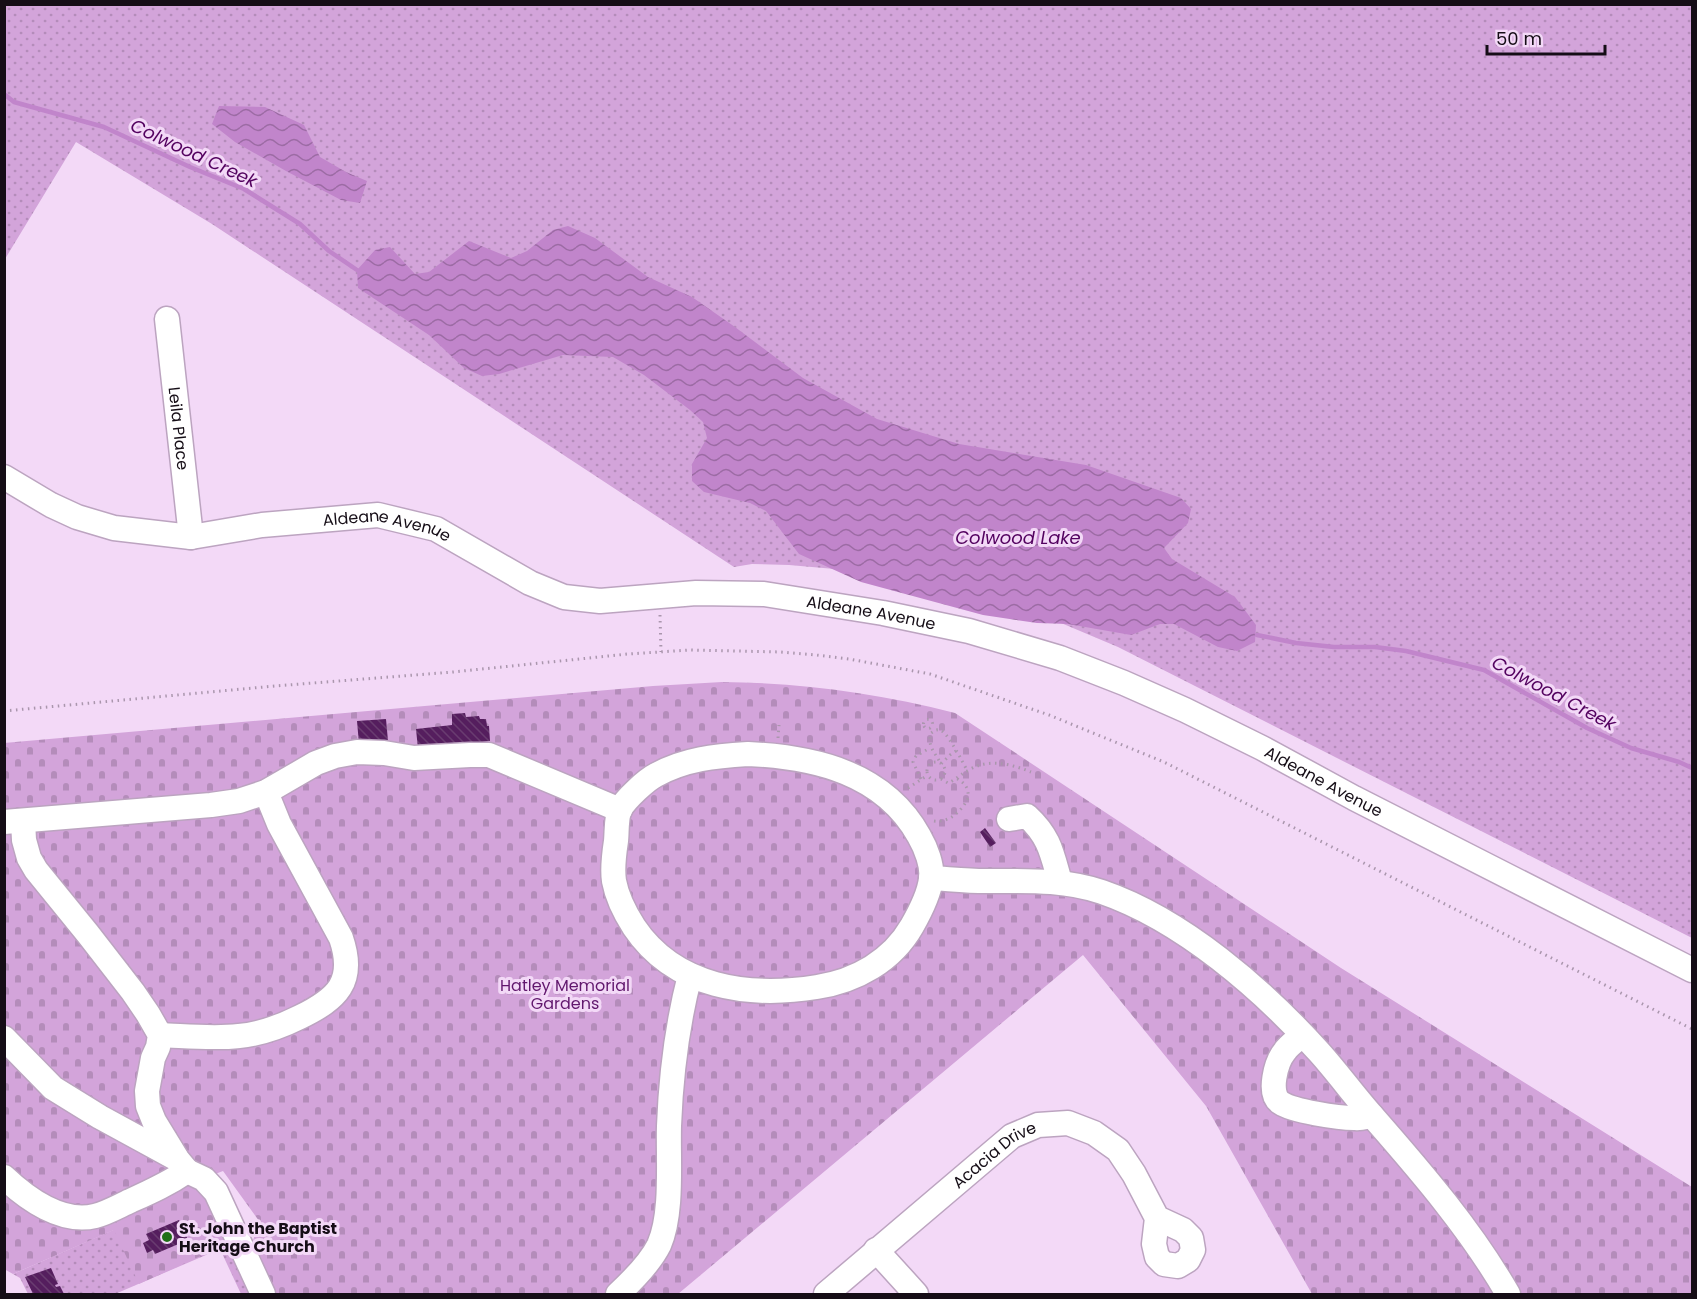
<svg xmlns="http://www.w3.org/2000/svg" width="1697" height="1299" font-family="Poppins,sans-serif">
  <defs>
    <pattern id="grass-dots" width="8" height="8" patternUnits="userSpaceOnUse" patternTransform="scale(1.5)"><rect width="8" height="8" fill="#d3a4da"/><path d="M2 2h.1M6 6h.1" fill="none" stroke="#b48cba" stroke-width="1.8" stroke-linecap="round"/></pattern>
    <pattern id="cemetery-stones" width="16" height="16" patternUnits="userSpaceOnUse" patternTransform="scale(1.5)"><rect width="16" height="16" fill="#d3a4da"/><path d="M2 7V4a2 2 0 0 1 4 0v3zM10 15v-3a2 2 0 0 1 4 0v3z" fill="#b48cba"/></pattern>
    <pattern id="water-waves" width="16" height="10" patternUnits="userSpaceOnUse" patternTransform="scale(1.5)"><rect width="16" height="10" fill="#c185cb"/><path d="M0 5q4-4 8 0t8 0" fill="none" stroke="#9c6ba4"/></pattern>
    <pattern id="building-back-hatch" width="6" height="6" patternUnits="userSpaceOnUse" patternTransform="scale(1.5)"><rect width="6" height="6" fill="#551e5e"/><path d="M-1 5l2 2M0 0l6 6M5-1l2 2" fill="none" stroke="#693c70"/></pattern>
  </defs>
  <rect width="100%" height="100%" fill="#f3d9f7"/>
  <path fill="url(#grass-dots)" d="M5,5h1687v933l-574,-291 -83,-35 -166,-40 -80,-7 -37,-1 -18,3 -522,-343 -136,-82 -71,117z
    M209,1188l48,106h-16l-21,-45 -105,45h-87l-8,-16 -7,-4z"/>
  <path fill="url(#cemetery-stones)" fill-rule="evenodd" d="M722,682c81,1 155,11 233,31l386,255 351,219v107h-380l-106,-188 -123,-151 -405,339h-406l-20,-50 3,-10 7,-9 -39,-54 -18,7 22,66 -88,40 -25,-54 -101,44 -9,-5v-526l649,-57zM179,1220l9,19 -33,15 -2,-4 -6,2 -4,-9 6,-3 -2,-6z"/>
  <path fill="url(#water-waves)" d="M219,106l46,1 39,18 16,32 26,15 21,9 -7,22 -19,-3 -55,-29 -51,-29 -23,-18z
    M568,226l27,12 53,39 44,20 43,30 68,51 74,41 82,25 127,21 95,33 10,11 -3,14 -24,25 8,11 63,38 21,28 -1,17 -18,9 -19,-4 -44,-23h-14l-29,11 -63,-11 -31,-1 -54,-8 -122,-33 -62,-28 -33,-43 -16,-8 -46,-11 -12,-11v-17l15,-26 -4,-16 -13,-12 -46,-35 -31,-18 -50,-2 -64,19 -17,2 -18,-8 -35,-33 -71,-47 -1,-18 18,-20 15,-3 25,27 14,-2 40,-31 42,17 16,-7 26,-21z"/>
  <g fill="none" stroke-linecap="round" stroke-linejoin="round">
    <path stroke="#c185cb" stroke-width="4.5" d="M4,94l10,8 90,25 86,40 54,22 56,35 29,27 28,19
      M1257,635l39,8 38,4h41l31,4 78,19 103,58 44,20 48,14 13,6"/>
  </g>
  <path fill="url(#building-back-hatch)" d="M465,713l1,4 13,-1 1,3h6l1,7h2l1,15 -72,8 -2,-20 36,-4v-11z
    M386,719l2,22 -29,3 -2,-23z
    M985,828l11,15 -6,4 -10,-15z
    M179,1220l9,20 -33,14 -2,-4 -6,3 -4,-10 6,-3 -3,-6z
    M51,1268l7,16 -3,1 1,2 4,-1 4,8h-31l-8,-17z"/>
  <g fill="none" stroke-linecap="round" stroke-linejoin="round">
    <defs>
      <g id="minor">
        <path id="s1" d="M167,319l24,218"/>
        <path id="s2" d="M4,477l47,28 26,12 37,11 77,9 71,-12 116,-10 58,14 94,54 34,14 36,4 96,-8 68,1 119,19 86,18 91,27 64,25 61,27 77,38 92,50 338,172"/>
        <path d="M748,754c67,3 136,19 171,82 7,12 14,30 12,43 -2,16 -11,33 -19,47 -20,35 -56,55 -95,61 -68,11 -142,1 -183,-60 -9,-14 -17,-30 -20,-46 -2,-13 0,-27 2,-40 1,-9 0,-24 4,-32 6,-10 26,-29 36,-34 29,-16 59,-19 92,-21z"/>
        <path d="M1009,819l18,-3c23,21 25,38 33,66"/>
        <path d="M23,821l1,19 5,18 7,12 52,64 45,58 15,22 12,21 -2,12 -5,11 -6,33 1,15 6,15 22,36"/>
        <path d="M4,822l207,-17 28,-4 27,-9 50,-29 19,-7 22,-4 27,1 30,5 56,-3h19l131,55"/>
        <path d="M931,878c18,1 36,3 55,3 39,0 78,-2 116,11 81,28 160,97 217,160 19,21 36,45 55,66 49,56 97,112 134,176"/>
        <path d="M160,1035c26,1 53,4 79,1 22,-2 41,-9 61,-19 37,-18 56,-35 41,-79l-62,-114 -13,-32"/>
        <path d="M1302,1035c-5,5 -13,10 -17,16 -9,11 -18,43 -4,52 12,8 57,15 73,15 6,1 12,-1 18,-2"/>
        <path d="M4,1038l49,50 47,29 77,42 10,12c-19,13 -37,21 -57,30 -11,5 -23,12 -35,15 -33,8 -68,-17 -91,-39"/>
        <path d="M187,1171l17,8 12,13 47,102"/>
        <path d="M876,1250l40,44"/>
        <path d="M618,1294c15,-14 32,-31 41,-49 14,-31 9,-86 10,-119 2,-52 8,-101 21,-151"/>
        <path id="s3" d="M826,1294l186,-158 26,-11 30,-2 26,10 24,17 16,24 23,44 -3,26 3,13 7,7 14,2 10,-6 5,-10 -2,-12 -8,-8 -26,-12"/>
      </g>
    </defs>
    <use href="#minor" stroke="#bca4c0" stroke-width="27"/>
    <path stroke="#aa96ad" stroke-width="3" stroke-dasharray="1.5 4.5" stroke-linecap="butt" d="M660,615l1,37
      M4,711l271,-25 178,-14 175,-18 62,-4 91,2 35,3 33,4 81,15 119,41 115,47 528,267
      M923.5 724a4.5 4.5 0 1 1 9 0a4.5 4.5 0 1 1-9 0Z
      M778,738l1,-13
      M956,751l-6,4 -9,9c-6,-12 -14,-17 -10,-31 3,-2 5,-4 9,-3 7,1 23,33 27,40
      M927 771a9 9 0 1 1 18 0a9 9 0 1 1-18 0Z
      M921,779l-8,-17 3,-6 14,-8
      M941,779l7,4c7,-3 13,-9 21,-13 19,-12 42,-6 62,2
      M908,788l20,-13
      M934,821c15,2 28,-10 34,-23 1,-10 -3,-15 -12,-20"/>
    <use href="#minor" stroke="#fff" stroke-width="24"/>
  </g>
  <circle fill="#1f6f16" stroke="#f3d9f7" stroke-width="2" cx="167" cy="1237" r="6"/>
  <g text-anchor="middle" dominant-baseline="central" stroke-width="6" stroke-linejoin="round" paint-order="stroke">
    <g font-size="16" fill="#150d16" stroke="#f3d9f7">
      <text stroke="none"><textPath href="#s1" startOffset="110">Leila Place</textPath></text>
      <text stroke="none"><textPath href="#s2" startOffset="398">Aldeane Avenue</textPath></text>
      <text stroke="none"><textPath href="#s2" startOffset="902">Aldeane Avenue</textPath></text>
      <text stroke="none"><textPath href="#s2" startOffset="1388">Aldeane Avenue</textPath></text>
      <text stroke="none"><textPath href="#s3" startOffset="219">Acacia Drive</textPath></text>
    </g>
    <g font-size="16" fill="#61176d" stroke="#f3d9f7">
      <text x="565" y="985">Hatley Memorial<tspan x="565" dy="18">Gardens</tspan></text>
    </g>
    <g font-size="16" font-weight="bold" fill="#150d16" stroke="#f3d9f7" text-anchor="start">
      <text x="179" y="1228">St. John the Baptist<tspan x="179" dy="18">Heritage Church</tspan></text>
    </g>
    <g font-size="18" font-style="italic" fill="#53025f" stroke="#f3d9f7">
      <text transform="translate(194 153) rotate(25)">Colwood Creek</text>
      <text x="1018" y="537">Colwood Lake</text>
      <text transform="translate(1554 693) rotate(28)">Colwood Creek</text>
    </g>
  </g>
  <rect width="1697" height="1299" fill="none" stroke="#150d16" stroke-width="12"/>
  <path d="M1487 45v9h118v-9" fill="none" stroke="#150d16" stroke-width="3"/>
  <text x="1496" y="45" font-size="18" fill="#150d16" stroke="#f3d9f7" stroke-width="4.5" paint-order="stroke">50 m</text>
</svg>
